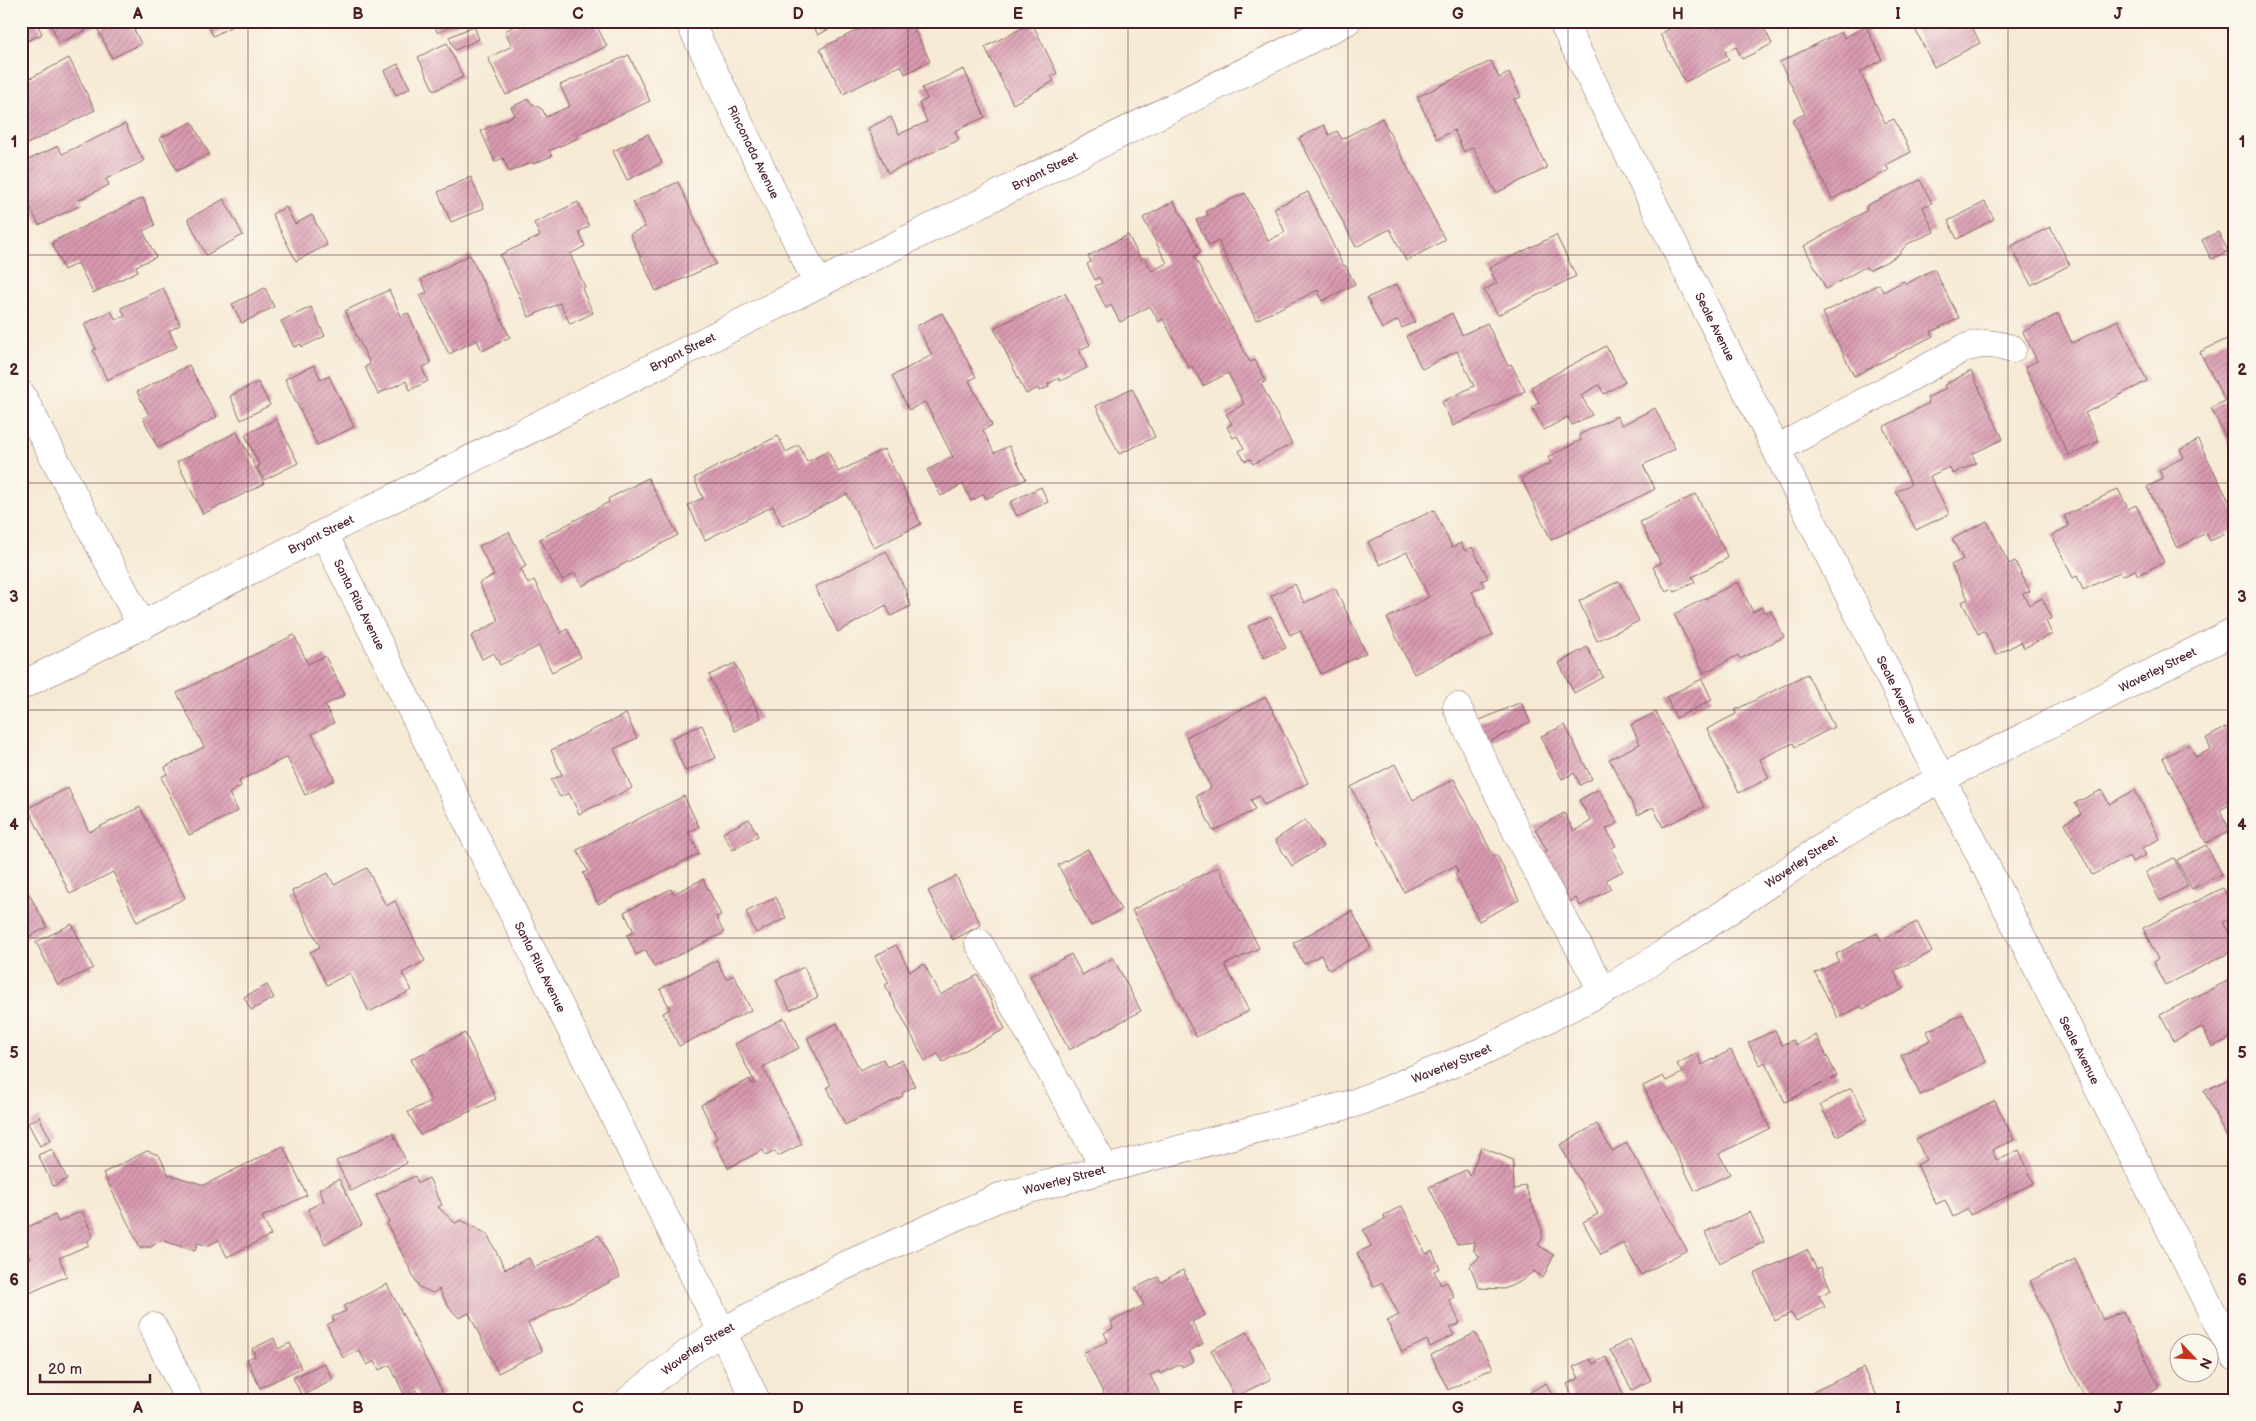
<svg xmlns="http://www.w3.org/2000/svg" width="2256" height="1421" font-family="'Balsamiq Sans',sans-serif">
  <defs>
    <pattern id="building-hatch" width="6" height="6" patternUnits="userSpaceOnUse" patternTransform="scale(1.25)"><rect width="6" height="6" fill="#d99ab0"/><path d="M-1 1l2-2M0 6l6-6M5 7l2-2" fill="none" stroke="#b27d8f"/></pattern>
  </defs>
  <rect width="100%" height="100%" fill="#fbf7ec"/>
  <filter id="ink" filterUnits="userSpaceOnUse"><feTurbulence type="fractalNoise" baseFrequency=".02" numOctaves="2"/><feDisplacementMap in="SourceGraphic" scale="10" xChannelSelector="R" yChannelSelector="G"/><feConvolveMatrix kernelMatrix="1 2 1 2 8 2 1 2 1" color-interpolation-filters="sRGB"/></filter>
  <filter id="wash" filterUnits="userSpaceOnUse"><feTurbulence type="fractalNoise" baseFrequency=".0096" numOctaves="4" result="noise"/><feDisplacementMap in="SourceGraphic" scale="20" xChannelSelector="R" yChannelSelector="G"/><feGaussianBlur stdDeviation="1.12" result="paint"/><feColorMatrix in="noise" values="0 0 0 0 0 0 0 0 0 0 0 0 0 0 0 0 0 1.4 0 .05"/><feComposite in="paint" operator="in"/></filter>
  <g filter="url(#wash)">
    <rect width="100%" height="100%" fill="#f6ead5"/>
    <g id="blocks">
      <path fill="url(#building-hatch)" d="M21,21h15l6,13 -21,10z
        M49,21h57l-47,22z
        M115,21h15l11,23 -29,14 -14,-28z
        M206,21h36l-29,15z
        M432,21h30l-24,12z
        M524,21h70l13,25 -101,49 -18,-37 24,-12 -7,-15z
        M811,21h34l-27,14z
        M875,21h35l20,40 -25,13 -4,-9 -58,29 -23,-45z
        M1684,21h77l11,23 -30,15 -6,-12 -11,5 4,8 -44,22 -25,-48z
        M1911,21h58l11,22 -46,24z
        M1032,23l25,50 -6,3 3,5 -41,23 -28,-57z
        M474,26l5,13 -24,11 -6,-13z
        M1866,26l16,34 -22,12 25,51 9,-4 17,33 -25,13 3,5 -57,29 -40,-79 13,-6 -25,-52 61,-30 3,6z
        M447,43l16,34 -29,14 -16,-34z
        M629,55l21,46 -74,34 2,3 -29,13 3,5 -19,8 -1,-2 -23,10 -6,-14 -8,4 -14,-31 34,-16 -4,-8 18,-8 2,4 11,6 4,8 24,-11 -10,-21z
        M69,58l26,52 -74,37v-64z
        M1491,61l8,17 10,-5 12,24 -7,2 33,69 -51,25 -23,-46 -9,5 -10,-22 -17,9 -20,-42z
        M398,64l12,24 -14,7 -12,-24z
        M964,69l21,48 -30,14 4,9 -71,33 -20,-45 23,-11 8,17 28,-12 -8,-19 8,-4 -5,-11z
        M1382,118l63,122 -39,21 -16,-32 -34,18 -57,-109 25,-13 5,10 8,-4 5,8z
        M192,122l17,32 -32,17 -17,-33z
        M125,124l19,37 -38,18 3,6 -30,15 2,5 -42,20 -11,-22 -7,2v-42l37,-17 4,8z
        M648,134l14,29 -35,17 -14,-29z
        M471,177l13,31 -33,14 -13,-30z
        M1920,180l12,23 -9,4 11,25 -27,12 -9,11 -14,8 -15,7 -4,-3 -39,22 -22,-43 62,-35 1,-6z
        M678,182l38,82 -60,27 -26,-57 15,-7 -12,-25z
        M1308,192l35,74 2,-1 10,19 -33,17 -4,-11 -62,30 -38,-79 -9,5 -13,-26 12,-5 -2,-4 39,-18 23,48 17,-9 -11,-24z
        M143,198l12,27 -12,6 13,26 -20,9 2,5 -45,22 -15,-30 -14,7 -12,-28z
        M224,199l19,36 -37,20 -18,-36z
        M1174,201l27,51 -7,4 56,106 5,-2 11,21 -5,3 31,60 -39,20 -3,-5 -5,2 -6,-10 5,-3 -7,-12 -4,2 -6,-11 5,-3 -6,-10 18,-10 -16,-31 -25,13 -11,-20 -3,2 -26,-49 -4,3 -9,-16 -30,16 -9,-17 -5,3 -11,-22 7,-3 -3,-6 -4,3 -8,-16 4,-2 -3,-6 40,-21 13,25 3,-3 8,14 15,-8 -24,-45z
        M578,202l11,24 -10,6 6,14 -15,8 15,33 -3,2 11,24 -23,11 -10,-21 -31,14 -29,-62 40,-19 -6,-13z
        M1985,202l9,17 -37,20 -9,-18z
        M286,207l9,17 17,-9 15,30 -31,16 -24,-47z
        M2050,227l20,38 -39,20 -20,-39z
        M2218,232l10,19 -17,8 -9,-19z
        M1556,235l20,41 -78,39 -14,-25 13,-7 -8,-15z
        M470,255l40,82 -28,14 -5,-11 -28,14 -29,-59 7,-3 -6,-13z
        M1934,269l25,49 -28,14 2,4 -79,40 -31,-63 56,-29 4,8 21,-11 2,3z
        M1397,284l18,38 -13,6 -4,-8 -16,9 -15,-31z
        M163,288l17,37 -11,6 8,16 -70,33 -14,-30 3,-1 -12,-25 27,-13 5,9 9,-4 -4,-8z
        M265,288l9,19 -32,16 -10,-19z
        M389,290l12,26 7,-3 23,50 -9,5 6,13 -18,9 -4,-9 -28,13 -13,-27 5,-3 -25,-53z
        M1065,293l25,52 -11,5 8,18 -27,13 -1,-3 -11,6 1,3 -10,4 -1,-3 -12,6 -32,-66z
        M311,307l14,29 -23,11 -1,-3 -7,3 -13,-26z
        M942,313l34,64 -7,4 23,44 -9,5 11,23 15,-7 17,33 -40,20 -2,-5 -13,7 -8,-17 -22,12 -14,-26 26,-13 -28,-55 -16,8 -17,-34 40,-21 -15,-29z
        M1452,313l10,22 25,-12 21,43 3,-2 14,27 -72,35 -11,-24 32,-16 -17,-35 -35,18 -16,-33z
        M2058,314l14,29 46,-23 29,61 -62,32 14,28 -30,15 -44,-89 12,-6 -14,-29z
        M2235,335v121l-24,-48 14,-7 -25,-49z
        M1606,346l19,36 -21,12 -5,-9 -18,10 11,20 -20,10 -4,-8 -24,13 -12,-23 7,-4 -8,-16z
        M189,365l28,52 -59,31 -15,-30 6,-3 -12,-23z
        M314,365l7,15 8,-4 25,51 -37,18 -32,-66z
        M1971,371l32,68 -31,15 4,9 -23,11 -4,-7 -19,9 19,38 -33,16 -20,-38 15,-8 -28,-57 46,-24 -2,-5 19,-10 -2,-3z
        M258,382l12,23 -29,15 -11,-24z
        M1132,388l23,49 -36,17 -23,-48z
        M1655,408l20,41 -32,16 12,24 -104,51 -30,-62 30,-15 -3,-6 33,-17 -2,-5 38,-19 5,9z
        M276,419l22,44 -34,17 -7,-13 3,-1 -15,-31z
        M237,432l27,52 -61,30 -26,-52z
        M778,436l8,16 13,-7 8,17 21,-11 10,21 46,-23 37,75 -47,24 -27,-54 -65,32 -9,-20 -68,34 -17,-35 15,-7 -9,-20z
        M2198,440l37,73v16l-25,12 -4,-8 -29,15 -30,-61 16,-8 -4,-9 25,-13 -4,-7z
        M648,478l30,57 -96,51 -7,-13 -13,7 -22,-41 69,-37 -1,-3z
        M1041,487l7,15 -31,14 -7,-14z
        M2118,489l10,20 8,-4 28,57 -26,13 -3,-5 -13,6 -2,-4 -37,18 -6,-14 -4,2 -21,-43 17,-9 -5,-10z
        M1696,494l32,64 -36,19 3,5 -20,10 -2,-3 -7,3 -13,-25 8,-4 -21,-41z
        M1434,510l18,37 9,-4 4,8 7,-4 16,31 -7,3 3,5 -12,6 21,43 -79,39 -27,-56 42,-21 -22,-45 -27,13 -12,-23z
        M1987,521l22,43 6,-3 15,30 -7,3 6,11 13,-7 10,20 -6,3 6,13 -28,14 -3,-6 -25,13 -12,-24 -6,3 -16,-32 6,-3 -17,-34 12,-6 -11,-20z
        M509,532l17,34 -5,3 7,15 6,-4 27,53 6,-4 14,28 -29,15 -13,-26 -39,19 -6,-12 -12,6 -11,-23 28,-15 -20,-38 15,-8 -15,-29z
        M886,551l22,44h-2l5,11 -20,10 -5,-11 -48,27 -23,-45z
        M1619,581l20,40 -42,20 -18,-40z
        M1738,582l15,30 9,-5 3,6 6,-2 13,26 -44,22 -2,-4 -34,18 -30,-59z
        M1295,584l9,19 31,-15 31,65 -45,21 -21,-44 -10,5 -19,-39z
        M1271,616l15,32 -22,10 -16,-32z
        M294,635l14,29 17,-8 20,39 -20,10 9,18 -22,11 23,46 -30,15 -18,-38 -48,24 2,5 -12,7 9,18 -49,24 -28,-58 6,-3 -2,-7 39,-20 -27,-54z
        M1587,647l16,30 -29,16 -15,-30z
        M735,663l26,55 -26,13 -26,-56z
        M1807,674l27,53 -39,20 -2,-4 -33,16 9,19 -30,15 -32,-64 29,-15 -1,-4z
        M1702,679l10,21 -36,18 -10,-21z
        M1266,697l42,86 -44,22 -5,-9 -8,4 4,10 -42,21 -17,-35 15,-8 -25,-51z
        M1521,702l9,20 -42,20 -10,-21z
        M1656,712l48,95 -41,20 -10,-20 -15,8 -29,-56 31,-15 -9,-19z
        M626,714l11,24 -23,11 18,39 -53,26 -10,-21 -9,4 -9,-17 11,-5 -11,-25z
        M2235,723v79l-15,8 10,21 -24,12 -43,-85 26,-14 7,13 15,-8 -5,-11z
        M702,725l14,33 -31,13 -14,-33z
        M1565,725l27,54 -12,6 -6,-12 -12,6 -21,-43z
        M1395,764l18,36 41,-21 40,78 3,-2 22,45 -40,21 -24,-47 3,-2 -3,-6 -51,26 -53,-105z
        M68,788l21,44 51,-25 45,91 -48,24 -24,-50 -43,22 -42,-86z
        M1599,789l19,34 -12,6 10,17 -5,2 12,23 -17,9 5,9 -31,17 -4,-8 -16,9 -26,-48 13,-8 -12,-22 29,-16 10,18 17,-10 -12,-21z
        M2102,790l7,14 26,-14 25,49 -18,9 4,7 -14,7 -3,-6 -37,19 -27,-52 16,-9 -6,-11z
        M684,796l15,31 -10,5 10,22 -101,50 -15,-31 5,-2 -11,-21z
        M749,819l9,17 -25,14 -10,-17z
        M1305,820l18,27 -31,19 -17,-26z
        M2206,845l16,29 -30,15 -15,-29z
        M1088,849l33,61 -30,16 -33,-61z
        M2174,858l14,28 -28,15 -14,-29z
        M1218,867l41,81 -34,17 24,46 -53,26 -64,-127z
        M367,868l19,38 9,-5 30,60 -23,12 10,17 -43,22 -19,-39 -23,12 -17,-33 10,-5 -28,-56 36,-18 6,12z
        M956,876l25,49 -28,15 -25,-49z
        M21,879l26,48 -26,14z
        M703,879l18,36 -5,2 8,16 -70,34 -8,-17 -10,5 -9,-20 7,-3 -10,-20 47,-23 2,5z
        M2223,888l12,23v5l-12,6 12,23v5l-70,35 -12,-23 5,-3 -15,-31z
        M776,897l10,21 -30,15 -10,-21z
        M1352,911l19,37 -42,22 -8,-15 -17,9 -11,-21z
        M1917,922l15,30 -38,19 9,18 -40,20 -2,-3 -23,12 -23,-45 24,-12 -3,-7 41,-21 4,7z
        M72,924l21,44 -35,17 -22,-43z
        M896,945l14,26 14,-7 16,31 38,-20 27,54 -62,33 -5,-8 -13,7 -40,-76 4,-2 -14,-27z
        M1071,954l11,21 31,-17 28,53 -72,39 -39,-74z
        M717,960l9,19 8,-4 17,35 -72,36 -16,-33 7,-4 -10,-20z
        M804,967l14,30 -28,13 -14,-30z
        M2235,977v59l-23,11 -10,-20 -28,14 -14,-26z
        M267,985l7,13 -23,12 -7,-13z
        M1963,1014l23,48 -66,33 -19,-40 30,-15 -4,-9z
        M784,1018l15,30 -36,19 39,77 -24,12 -3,-5 -9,5 -3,-6 -35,18 -14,-28 3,-2 -16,-33 49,-26 2,5 3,-1 -20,-39z
        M837,1023l23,47 23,-11 4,8 15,-7 13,26 -13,7 1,3 -58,29 -18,-38 4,-2 -24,-47z
        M1775,1030l7,15 11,-5 3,5 20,-10 21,41 -52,26 -20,-40 -5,3 -12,-22z
        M465,1033l31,66 -76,36 -12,-23 23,-11 -20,-42z
        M1731,1050l39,78 -51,26 11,20 -35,17 -52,-105 20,-10 3,5 16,-8 -5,-9 20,-11 5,12z
        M2235,1076v64l-6,2 -25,-51z
        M1851,1088l17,31 -31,17 -17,-31z
        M1995,1101l19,39 -22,10 5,11 22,-11 15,33 -64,32 -2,-6 -15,8 -8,-17 -9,4 -19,-39 9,-5 -10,-21z
        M39,1117l12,23 -11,6 -12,-23z
        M1597,1124l15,27 15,-8 60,107 -46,25 -18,-32 -22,12 -18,-33 15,-8 -38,-69z
        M393,1133l14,30 -56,28 -15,-30z
        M283,1146l24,49 -45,22 9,18 -44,22 -8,-17 -12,6 -9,-3 -3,8 -34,-11 -10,7h-11l-37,-74 44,-22 12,4 9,19 36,11z
        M1481,1147l32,13 1,30 11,-5 17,45v9l-4,6 16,10 -11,23 -9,-7 -14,11 -16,7 -25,-1 -9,-22 10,-9 -6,-6v-9l-17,2 -28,-57 37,-17 4,6z
        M52,1149l15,30 -14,7 -15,-31z
        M415,1176l3,7 11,-5 13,27 -4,2 17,16 6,-3 26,14 18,35 24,-11 5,10 65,-33 21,42 -92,46 14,28 -44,22 -29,-60 -10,5 -11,-12 -9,-17 -6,4 -14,-6 -32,-63 2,-2 -13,-27z
        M339,1179l23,46 -37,19 -17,-35 16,-8 -5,-12z
        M1402,1206l24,48 6,-3 8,17 -6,3 7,14 6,-3 7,15 -5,3 11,23 -10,5 4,7 -24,12 -3,-7 -25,12 -15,-31 12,-6 -17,-33 -9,5 -16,-34 14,-7 -8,-16 22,-11 -1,-4z
        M82,1211l11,25 -6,6 2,3 -30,13 8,18 -46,21v-35l10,-4 -10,-21v-7l34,-15 3,7z
        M1750,1212l14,30 -45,21 -14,-31z
        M1807,1250l10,19 4,-2 10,23 -12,6 6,11 -29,14 -5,-8 -16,8 -21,-47z
        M2075,1259l28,61 20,-9 36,76 -26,13h-47l-56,-119z
        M1183,1270l22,45 -13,7 11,22 -14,7 5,10 -12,6 -1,-3 -21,10 -1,-3 -9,4 13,25h-56l-24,-47 25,-12 -4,-8 9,-5 -2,-6 33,-17 -9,-17 23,-11 3,5z
        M387,1284l57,111 -10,5h-13l-5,-10 -11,6 -15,-31 -11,5 -4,-9 -8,4 -8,-15 -16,8 -16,-33 7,-4 -2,-4 14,-6 -2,-5z
        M1247,1332l24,47 -36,18 -24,-47z
        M1475,1333l18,35 -45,22 -17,-35z
        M274,1338l4,11 12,-6 11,25 -41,20 -13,-29 8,-3 -3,-7z
        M1630,1339l21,41 -19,10 -22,-40z
        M1606,1357l20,43h-52l-7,-16 12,-6 -6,-11 17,-8 3,5z
        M324,1363l9,17 -31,16 -9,-18z
        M1863,1368l16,32h-62l-4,-8z
        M1546,1383l9,17h-20l-5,-8z"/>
    </g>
  </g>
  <g filter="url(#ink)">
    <use href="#blocks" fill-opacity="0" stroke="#866666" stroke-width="1"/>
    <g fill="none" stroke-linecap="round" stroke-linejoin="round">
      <defs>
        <g id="minor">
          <path id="s1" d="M689,21l129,263"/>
          <path id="s2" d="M1562,21l354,708 319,628"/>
          <path d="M21,394l121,232"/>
          <path d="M1777,449l185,-100c20,-7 31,-6 50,0"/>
          <path id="s3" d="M324,534l432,866"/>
          <path id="s4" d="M21,686l797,-402 529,-263"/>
          <path d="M1457,707l68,142 78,142"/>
          <path d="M979,943l126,225"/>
          <path d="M153,1327l36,73"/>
          <path id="s5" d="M629,1400l59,-47 34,-21 118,-64 160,-71 355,-94 126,-51 128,-64 61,-38 159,-107 52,-32 61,-33 293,-147"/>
        </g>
      </defs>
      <use href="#minor" stroke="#866666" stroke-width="29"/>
      <use href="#minor" stroke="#fff" stroke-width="28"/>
    </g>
  </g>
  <path fill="none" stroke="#4a1f2b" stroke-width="1" stroke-opacity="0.55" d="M248,21v1379M468,21v1379M688,21v1379M908,21v1379M1128,21v1379M1348,21v1379M1568,21v1379M1788,21v1379M2008,21v1379M21,255h2214M21,483h2214M21,710h2214M21,938h2214M21,1166h2214"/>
  <g text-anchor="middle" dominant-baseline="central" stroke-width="4.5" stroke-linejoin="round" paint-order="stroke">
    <g font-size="12" fill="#4a1f2b" stroke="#fbf7ec">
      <text stroke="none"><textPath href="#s1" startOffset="146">Rinconada Avenue</textPath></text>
      <text stroke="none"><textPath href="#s4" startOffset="1146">Bryant Street</textPath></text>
      <text stroke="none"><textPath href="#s2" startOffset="342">Seale Avenue</textPath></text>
      <text stroke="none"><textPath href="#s4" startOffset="741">Bryant Street</textPath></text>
      <text stroke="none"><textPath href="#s4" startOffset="336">Bryant Street</textPath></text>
      <text stroke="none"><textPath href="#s3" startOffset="79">Santa Rita Avenue</textPath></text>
      <text stroke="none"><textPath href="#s5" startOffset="1706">Waverley Street</textPath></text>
      <text stroke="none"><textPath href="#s2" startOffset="748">Seale Avenue</textPath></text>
      <text stroke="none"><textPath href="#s5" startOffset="1301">Waverley Street</textPath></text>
      <text stroke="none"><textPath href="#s3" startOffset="484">Santa Rita Avenue</textPath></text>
      <text stroke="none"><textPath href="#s2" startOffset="1152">Seale Avenue</textPath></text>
      <text stroke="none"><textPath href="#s5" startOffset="896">Waverley Street</textPath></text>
      <text stroke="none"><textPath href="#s5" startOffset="491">Waverley Street</textPath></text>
      <text stroke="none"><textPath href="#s5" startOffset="86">Waverley Street</textPath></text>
    </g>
  </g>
  <rect width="2256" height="1421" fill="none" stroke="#fbf7ec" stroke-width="55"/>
  <g transform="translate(2194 1358) rotate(115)"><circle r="24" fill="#fbf7ec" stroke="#b4a19f"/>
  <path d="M0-4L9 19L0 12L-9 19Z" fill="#c8321e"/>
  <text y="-8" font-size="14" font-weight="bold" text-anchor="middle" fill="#4a1f2b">N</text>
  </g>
  <path d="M40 1374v8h110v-8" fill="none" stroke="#4a1f2b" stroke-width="2.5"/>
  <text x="48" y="1374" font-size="15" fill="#4a1f2b" stroke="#fbf7ec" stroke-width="4" paint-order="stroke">20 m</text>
  <rect x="28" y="28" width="2200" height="1366" fill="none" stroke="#4a1f2b" stroke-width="2"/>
  <g font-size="16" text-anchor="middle" font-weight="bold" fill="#4a1f2b">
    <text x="138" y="19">A</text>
    <text x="358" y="19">B</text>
    <text x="578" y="19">C</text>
    <text x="798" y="19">D</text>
    <text x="1018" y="19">E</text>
    <text x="1238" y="19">F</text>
    <text x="1458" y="19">G</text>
    <text x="1678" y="19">H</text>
    <text x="1898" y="19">I</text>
    <text x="2118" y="19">J</text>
    <text x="14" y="147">1</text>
    <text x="2242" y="147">1</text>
    <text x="14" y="375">2</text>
    <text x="2242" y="375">2</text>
    <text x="14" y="602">3</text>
    <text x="2242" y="602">3</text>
    <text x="14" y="830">4</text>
    <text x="2242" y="830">4</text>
    <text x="14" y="1058">5</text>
    <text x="2242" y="1058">5</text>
    <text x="14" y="1285">6</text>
    <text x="2242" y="1285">6</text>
    <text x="138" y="1413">A</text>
    <text x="358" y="1413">B</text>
    <text x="578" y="1413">C</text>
    <text x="798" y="1413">D</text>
    <text x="1018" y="1413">E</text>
    <text x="1238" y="1413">F</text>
    <text x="1458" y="1413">G</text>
    <text x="1678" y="1413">H</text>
    <text x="1898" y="1413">I</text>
    <text x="2118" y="1413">J</text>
  </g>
</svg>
